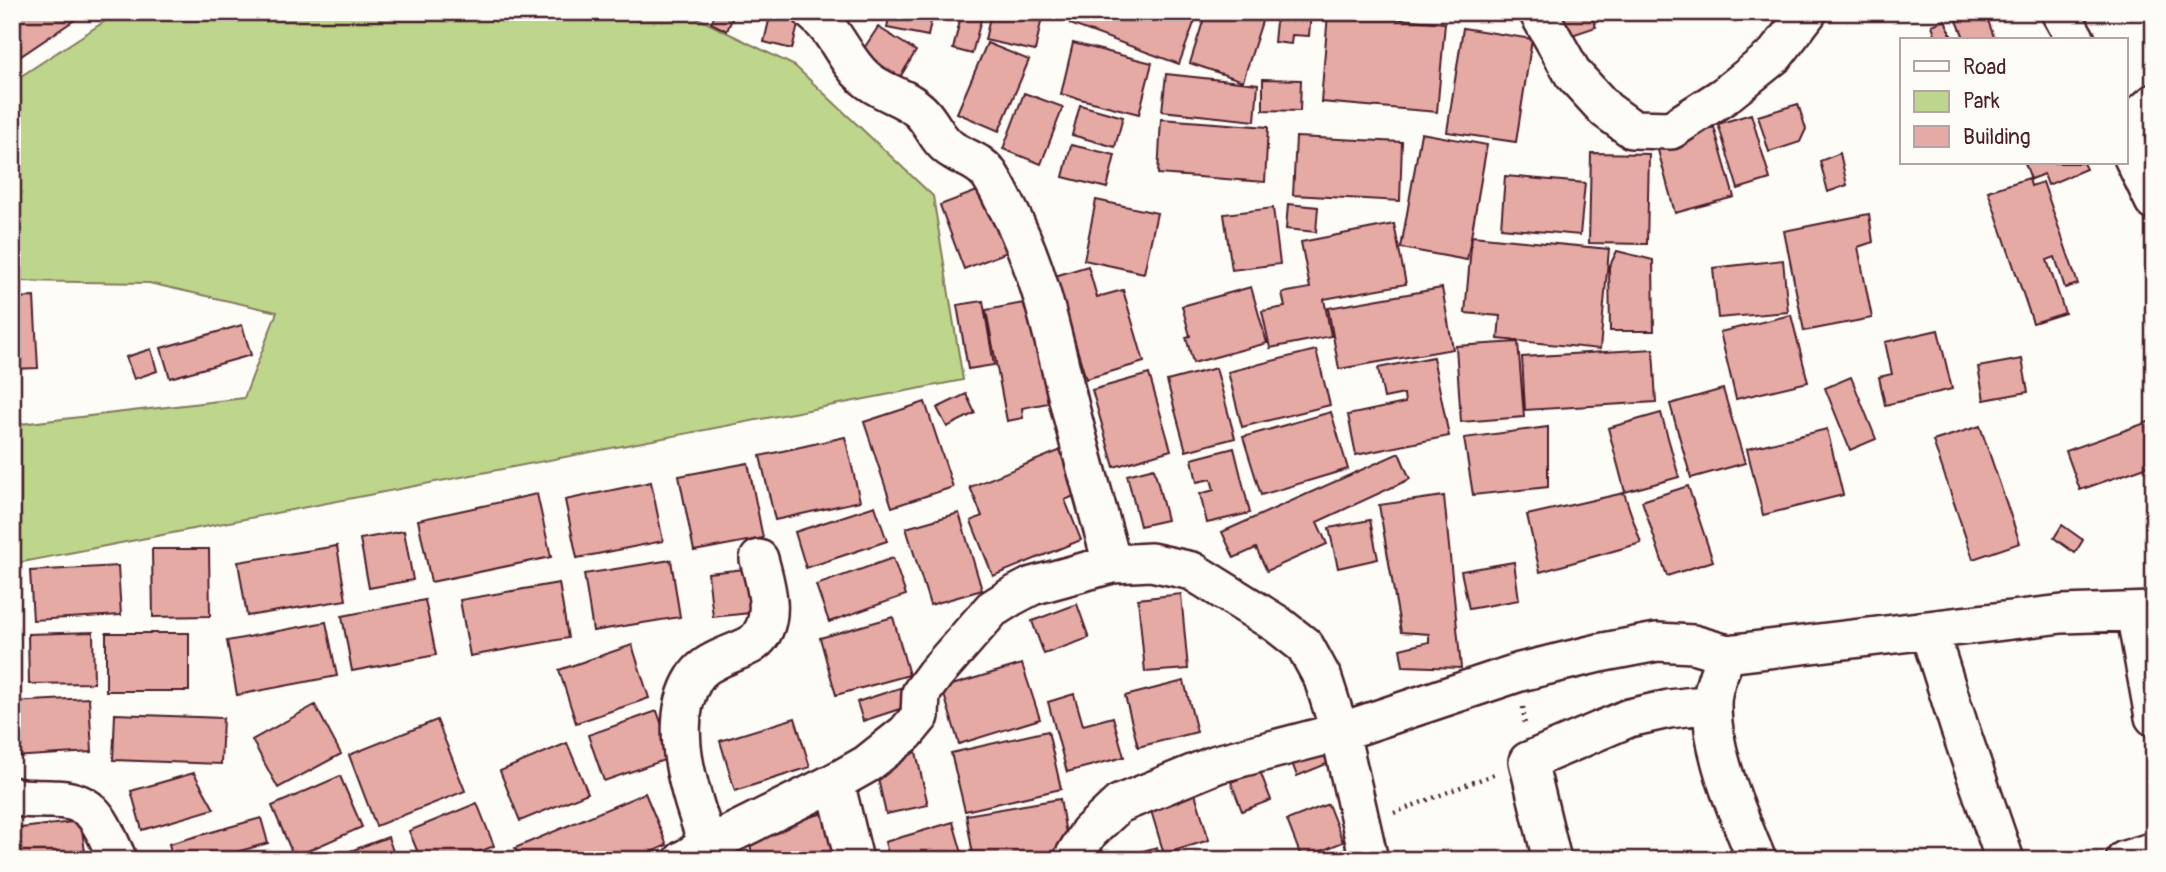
<svg xmlns="http://www.w3.org/2000/svg" width="2166" height="872" font-family="Pangolin,sans-serif">
  <rect width="100%" height="100%" fill="#fdfcf7"/>
  <filter id="ink" filterUnits="userSpaceOnUse"><feTurbulence type="fractalNoise" baseFrequency=".0143" numOctaves="2"/><feDisplacementMap in="SourceGraphic" scale="14" xChannelSelector="R" yChannelSelector="G"/><feConvolveMatrix kernelMatrix="1 2 1 2 8 2 1 2 1" color-interpolation-filters="sRGB"/></filter>
  <g filter="url(#ink)">
    <path fill="#bdd68c" stroke="#847a5c" stroke-width="2" d="M119,12h566l110,54 138,130 30,184 -951,184v-139l232,-27 33,-86 -128,-29 -137,-2v-199z"/>
    <path fill="#e5aaa4" stroke="#4a1f2b" stroke-width="2" d="M12,12h64l3,5 -67,45z
      M716,12h19l-8,19 -16,-8z
      M771,12h12l17,5 -8,32 -28,-7z
      M890,12h43l-5,24 -41,-8z
      M962,12h21l-11,42 -19,-5z
      M991,12h52l-8,39 -50,-11z
      M1075,12h123l-19,52 -109,-40z
      M1206,12h59l-22,69 -53,-18z
      M1277,12h34l-2,24 -17,-1 -1,9 -17,-2z
      M1569,12h21l6,15 -33,11 -8,-21z
      M1965,12h20l10,28h-30l-10,-24z
      M1328,13l117,10 -8,89 -116,-10z
      M1945,20l8,20h-16l-5,-15z
      M878,27l38,24 -16,26 -39,-24z
      M1463,28l69,11 -16,103 -69,-10z
      M987,43l42,17 -30,71 -42,-18z
      M1073,43l79,20 -13,51 -78,-20z
      M1166,74l92,10 -3,37 -93,-10z
      M1263,79l38,1 -1,31 -37,-1z
      M1024,93l39,14 -22,57 -38,-15z
      M1798,104l8,25 -6,13 -31,10 -11,-36z
      M1080,105l43,12 -8,30 -43,-12z
      M1751,114l19,65 -32,10 -20,-65z
      M1161,119l107,8 -3,55 -107,-8z
      M1714,127l20,70 -59,16 -19,-70z
      M1421,133l66,12 -20,115 -66,-12z
      M1296,137l106,5 -2,59 -107,-6z
      M1071,145l44,10 -8,33 -44,-11z
      M1591,153l58,1 -2,90 -58,-1z
      M1840,153l7,32 -19,7 -8,-31z
      M2025,163h58l3,6 -38,16 -4,-11 -13,5z
      M1505,176l80,7 -5,52 -79,-7z
      M2029,178l2,8 12,-4 35,102 -13,4 -10,-31 -8,3 18,53 -32,10 -45,-132z
      M985,188l25,63 -46,18 -24,-64z
      M1096,200l61,13 -13,60 -60,-13z
      M1288,204l30,3 -2,25 -30,-3z
      M1273,208l7,56 -48,6 -8,-56z
      M1869,214l4,28 -15,5 14,71 -68,13 -20,-100z
      M1394,224l12,60 -82,15 7,37 -61,12 -8,-37 23,-4 -3,-14 28,-5 -9,-46z
      M1472,236l137,13 -9,100 -102,-10 2,-23 -35,-3z
      M1617,251l36,9 1,71h-44l-1,-64z
      M1783,260l5,52 -70,6 -5,-50z
      M1088,266l9,31 26,-7 21,72 -58,17 -31,-103z
      M1251,287l16,56 -74,20 -7,-26 4,-1 -8,-30z
      M1442,288l11,61 -114,20 -11,-61z
      M34,297l4,71 -26,1v-71z
      M983,301l11,64 -26,4 -11,-64z
      M1029,302l19,101 -26,5 1,10 -16,3 -21,-111z
      M1791,315l17,67 -72,17 -16,-67z
      M242,325l9,30 -81,23 -9,-30z
      M1938,330l14,59 -67,16 -6,-28 13,-3 -7,-32z
      M1518,342l6,75 -63,5 -5,-76z
      M151,349l6,22 -23,8 -8,-22z
      M1653,349l3,53 -131,8 -3,-53z
      M1316,350l14,55 -88,22 -14,-55z
      M1433,357l16,79 -93,19 -8,-40 57,-12 -1,-9 -20,4 -6,-30z
      M2022,359l6,33 -44,8 -6,-33z
      M1216,368l19,70 -49,13 -19,-70z
      M1149,374l22,76 -57,17 -22,-77z
      M1851,377l25,62 -26,11 -25,-62z
      M1723,389l22,74 -54,15 -21,-74z
      M966,394l9,19 -28,14 -10,-19z
      M925,402l28,85 -61,20 -28,-85z
      M1331,412l17,57 -87,26 -18,-58z
      M1661,413l18,64 -54,15 -17,-64z
      M2154,420v44l-74,26 -14,-39z
      M1980,426l40,117 -47,16 -40,-118z
      M1548,427v60l-75,8 -9,-57z
      M1827,429l16,66 -80,20 -16,-66z
      M845,437l15,64 -85,19 -15,-64z
      M1066,448l17,44 -18,8 16,40 -88,36 -22,-55 11,-5 -12,-29z
      M1234,448l16,65 -43,10 -7,-29 14,-4 -3,-11 -14,3 -5,-23z
      M1399,453l11,26 -93,43 10,22 -60,27 -11,-23 -22,10 -12,-26z
      M748,463l15,75 -69,13 -15,-75z
      M1154,468l13,52 -27,6 -13,-51z
      M651,482l12,59 -86,17 -12,-58z
      M1688,486l25,75 -46,15 -25,-75z
      M1624,493l17,50 -101,29 -13,-57z
      M537,494l14,63 -120,25 -13,-62z
      M1444,496l17,172 -58,-2 -3,-17 29,-7v-8l-28,-2 -22,-127z
      M875,506l12,35 -81,27 -11,-36z
      M959,513l23,77 -52,15 -24,-77z
      M1370,520l8,39 -40,9 -9,-40z
      M2062,525l21,15 -8,13 -21,-15z
      M404,531l9,49 -44,8 -9,-49z
      M337,546l9,54 -99,16 -9,-54z
      M152,549h57l1,67 -57,1z
      M893,558l13,37 -77,27 -13,-37z
      M671,560l9,57 -87,14 -9,-57z
      M1514,562l5,38 -50,9 -8,-38z
      M118,566l3,49 -88,5 -3,-49z
      M754,568l5,44 -46,5 -5,-44z
      M559,583l9,55 -98,18 -10,-56z
      M1181,594l7,75 -43,3 -7,-73z
      M425,600l11,55 -84,16 -10,-55z
      M1077,604l12,34 -45,16 -12,-33z
      M893,617l16,58 -73,20 -16,-57z
      M326,622l11,54 -100,19 -10,-54z
      M93,632l1,51 -65,1 -1,-50z
      M106,633h83v58h-83z
      M12,639h1l1,52h-2z
      M632,645l17,53 -73,25 -17,-53z
      M1022,664l18,55 -81,25 -17,-56z
      M1184,681l13,51 -59,15 -13,-51z
      M912,684l6,19 -55,18 -6,-19z
      M1074,694l9,31 30,-8 11,40 -57,15 -19,-70z
      M89,698l3,54 -80,5v-55z
      M315,705l26,49 -63,34 -26,-48z
      M657,711l16,46 -69,24 -16,-46z
      M115,714l108,4 -2,46 -108,-4z
      M795,718l15,49 -75,24 -15,-50z
      M437,720l28,71 -89,35 -27,-71z
      M1048,731l13,58 -96,22 -14,-58z
      M1321,742l8,21 -32,13 -8,-21z
      M567,743l21,50 -68,28 -20,-50z
      M916,752l12,53 -42,9 -12,-53z
      M1260,771l11,29 -29,11 -11,-29z
      M194,773l20,36 -72,21 -11,-39z
      M340,776l22,51 -68,30 -22,-51z
      M1194,790l15,50 -45,14 -15,-50z
      M645,793l22,52 -33,15h-114l-5,-12z
      M1060,799l10,58 -16,3h-80l-8,-45z
      M477,803l17,43 -35,14h-38l-12,-29z
      M1328,804l15,38 -41,17 -15,-39z
      M828,812l13,48h-87l-7,-26z
      M261,818l7,25 -59,17h-36l-4,-16z
      M81,821l5,39h-74v-31z
      M953,822l11,38h-74l-5,-18z
      M388,837l8,23h-60l-2,-3z
      M1157,847l3,13h-48z
      M1208,853l2,7h-18z"/>
    <g fill="none" stroke-linecap="round" stroke-linejoin="round">
      <defs>
        <path id="minor" d="M812,12c24,18 32,48 53,66 16,15 40,18 55,33 13,12 17,31 34,40 13,8 25,10 35,23 7,10 12,22 18,33 32,60 45,126 61,192 13,55 30,110 44,165
          M1538,12l35,62 33,36 26,19 39,1 53,-34 51,-41 33,-43
          M2060,12l16,28
          M2126,127l28,-24
          M2126,143l28,58
          M2135,612l19,105
          M1929,631l30,95 46,134
          M835,782l19,78
          M12,796c12,4 26,2 39,3 46,0 49,24 67,61
          M683,860l25,-15c-16,-46 -43,-120 -14,-166 7,-12 17,-16 29,-22 9,-4 21,-8 29,-13 27,-20 14,-59 7,-85
          M714,860l-6,-15 127,-63 32,-18 39,-31 14,-17 1,-23 14,-19 57,-65 19,-12 21,-11 80,-22 39,-2 41,9 85,53 28,22 18,33 17,53 29,128
          M1072,860l17,-28 30,-28 98,-40 123,-32 180,-60 79,-19 58,-11 36,2 34,10
          M1552,860l-24,-99 101,-43 40,-9 43,-5
          M1757,860c-19,-46 -45,-105 -45,-155 0,-18 8,-35 15,-51l335,-40 92,-3
          M2125,860l29,-9"/>
      </defs>
      <use href="#minor" stroke="#4a1f2b" stroke-width="42"/>
      <path stroke="#4a1f2b" stroke-width="4.5" stroke-dasharray="2 5" stroke-linecap="butt" d="M1523,707l2,19
        M1394,813l103,-40"/>
      <use href="#minor" stroke="#fdfcf7" stroke-width="37"/>
    </g>
  </g>
  <rect width="2166" height="872" fill="none" stroke="#fdfcf7" stroke-width="42"/>
  <rect x="21" y="21" width="2124" height="830" fill="none" stroke="#4a1f2b" stroke-width="2.5" filter="url(#ink)"/>
  <rect x="1900" y="38" width="228" height="126" fill="#fdfcf7" stroke="#b5a4a5" stroke-width="2"/>
  <rect x="1914" y="61" width="35" height="10" fill="#fdfcf7" stroke="#b5a4a5" stroke-width="2"/>
  <text x="1963" y="74" font-size="21" fill="#4a1f2b">Road</text>
  <rect x="1914" y="91" width="35" height="21" fill="#bdd68c" stroke="#b5a4a5" stroke-width="2"/>
  <text x="1963" y="108" font-size="21" fill="#4a1f2b">Park</text>
  <rect x="1914" y="126" width="35" height="21" fill="#e5aaa4" stroke="#b5a4a5" stroke-width="2"/>
  <text x="1963" y="144" font-size="21" fill="#4a1f2b">Building</text>
</svg>
